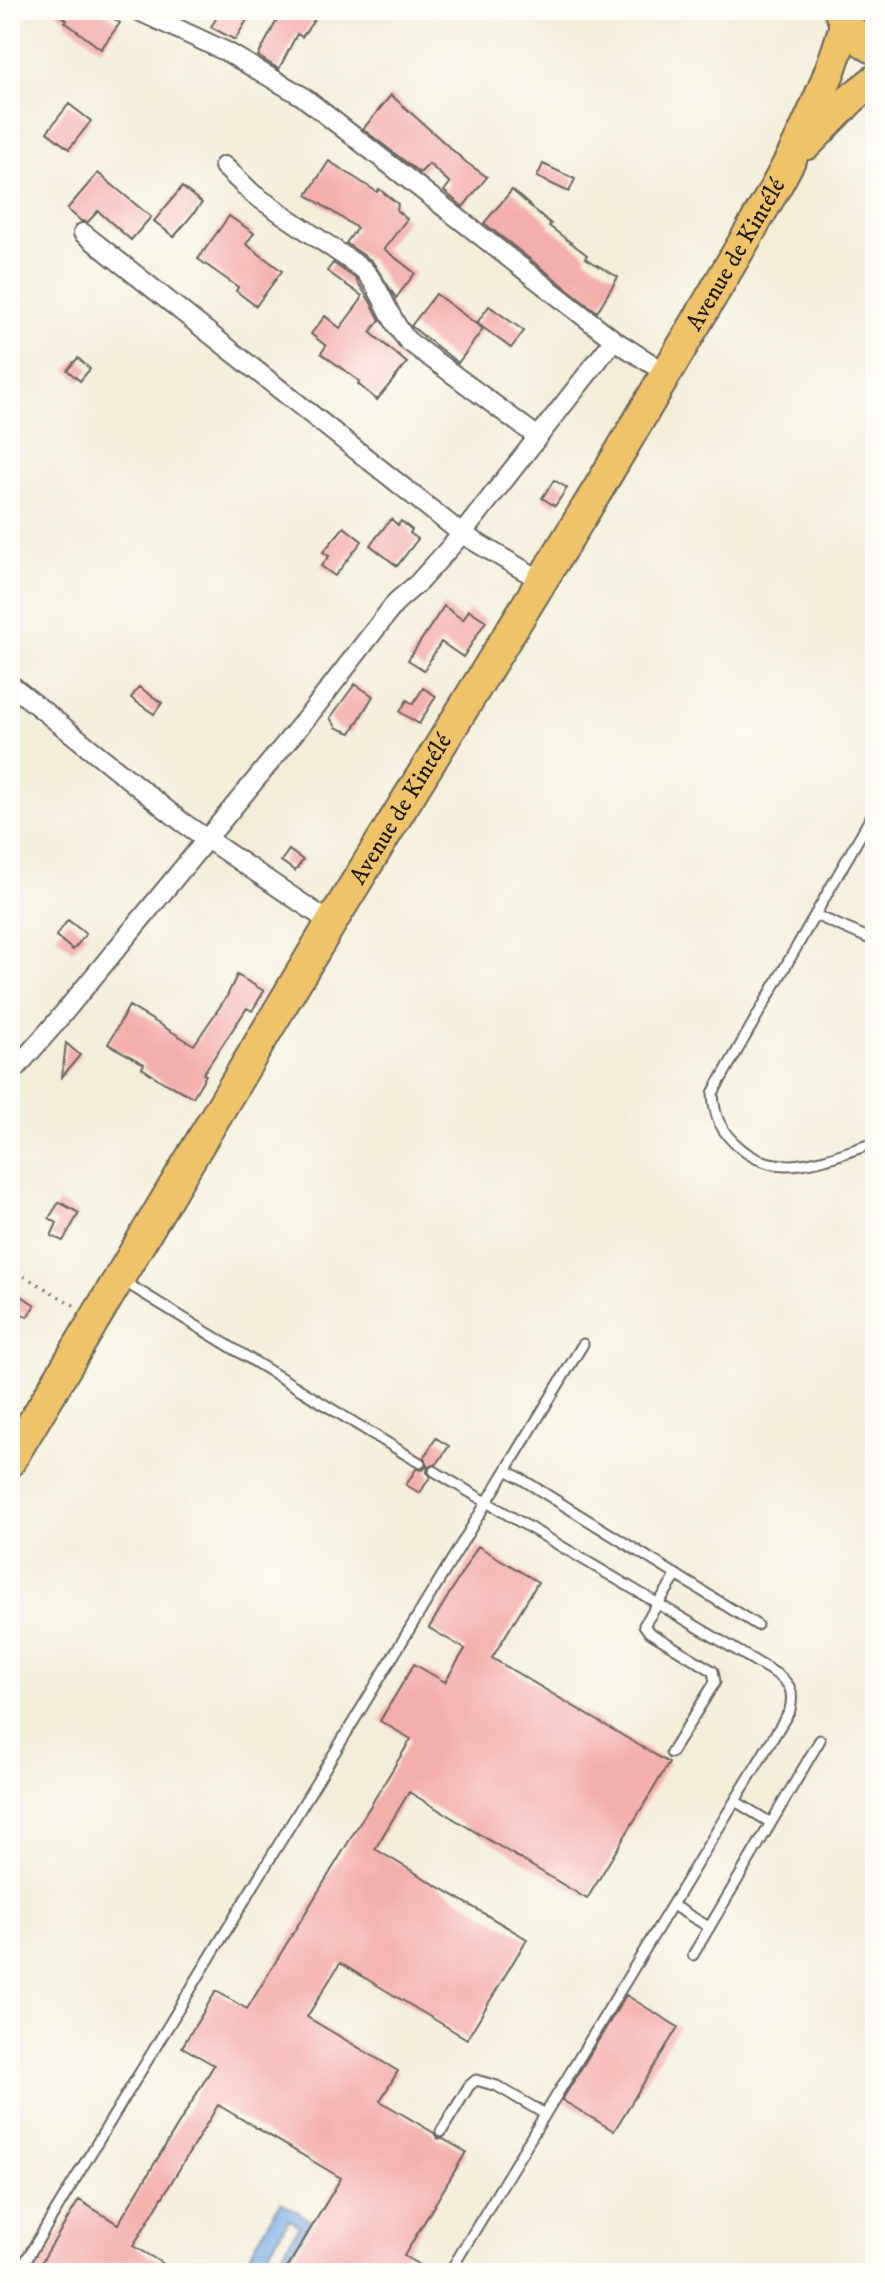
<svg xmlns="http://www.w3.org/2000/svg" width="885" height="2283" font-family="'IM FELL DW Pica',serif">
  <rect width="100%" height="100%" fill="#fdfcf7"/>
  <filter id="ink" filterUnits="userSpaceOnUse"><feTurbulence type="fractalNoise" baseFrequency=".0125" numOctaves="2"/><feDisplacementMap in="SourceGraphic" scale="16" xChannelSelector="R" yChannelSelector="G"/><feConvolveMatrix kernelMatrix="1 2 1 2 8 2 1 2 1" color-interpolation-filters="sRGB"/></filter>
  <filter id="wash" filterUnits="userSpaceOnUse"><feTurbulence type="fractalNoise" baseFrequency=".006" numOctaves="4" result="noise"/><feDisplacementMap in="SourceGraphic" scale="32" xChannelSelector="R" yChannelSelector="G"/><feGaussianBlur stdDeviation="1.8" result="paint"/><feColorMatrix in="noise" values="0 0 0 0 0 0 0 0 0 0 0 0 0 0 0 0 0 1.4 0 .05"/><feComposite in="paint" operator="in"/></filter>
  <g filter="url(#wash)">
    <rect width="100%" height="100%" fill="#f4eed9"/>
    <path fill="#78a9e3" stroke="#4a6280" stroke-width="2" d="M281,2202l30,18 -31,53h-9l28,-48 -10,-6 -27,44 -13,-8z"/>
    <g id="blocks">
      <path fill="#f4afaa" d="M54,10h47l19,13 -19,26 -36,-27 2,-2z
        M221,10h32l-18,30 -24,-13z
        M262,10h59l-19,27 -5,-3 -18,35 -21,-13 19,-36z
        M391,95l76,68 20,14 -24,30 -19,-16 6,-8 -21,-19 -9,9 -57,-44z
        M69,104l22,17 -22,28 -22,-17z
        M329,161l48,31 2,-3 19,15 -1,7 10,8 -23,30 31,24 -19,25 -24,-37 -26,-18 11,-15 -50,-33z
        M543,164l32,15 -6,13 -32,-15z
        M98,173l53,44 -20,23 -33,-29 -10,11 -7,-1 -14,-12z
        M182,187l20,16 -28,34 -20,-16z
        M512,190l39,34 -2,2 38,29 -2,3 33,19 -21,35 -113,-89z
        M229,216l25,17 -8,11 36,27 -26,35 -20,-15 2,-4 -40,-28z
        M333,263l22,15 15,23 10,19 -10,12 37,31 -30,37 -19,-16 1,-3 -38,-28 5,-7 -15,-12 14,-18 15,12 21,-28 1,-4 -35,-25z
        M436,294l47,35 -25,34 -47,-37z
        M489,306l35,25 -13,17 -34,-25z
        M78,358l12,11 -10,12 -13,-11z
        M554,480l13,8 -12,18 -13,-8z
        M391,519l7,6 3,-4 11,9 -2,3 8,6 -21,27 -27,-21z
        M344,527l18,14 -27,35 -14,-10 8,-10 -6,-4z
        M444,606l19,14 6,-10 17,11 -23,36 -22,-15 -17,28 -16,-10z
        M355,684l18,12 -22,37 -14,-5 -7,-10z
        M139,687l23,16 -8,11 -23,-16z
        M423,688l13,8 -17,28 -19,-12 7,-12 6,4z
        M289,850l14,10 -8,11 -14,-10z
        M68,920l18,14 -13,16 -17,-14z
        M237,975l27,16 -12,20 -5,-3 -44,66 3,1 -13,22 -30,-15 -21,-14 2,-4 -36,-20 21,-38 65,39 33,-49z
        M66,1043l14,12 -18,22z
        M59,1202l20,11 -16,28 -12,-5 6,-13 -8,-5z
        M10,1288l25,17 -8,12 -17,-11z
        M436,1438l13,8 -12,18 -9,3 -1,5 3,5 -10,16 -14,-8 10,-16 7,1 4,-4 -3,-9z
        M478,1546l60,36 -46,76 177,105 -82,136 -178,-107 -34,57 152,90 -60,100 -127,-76 -33,54 91,54 -18,30 54,32 4,6h5l23,13 -62,104 29,17h-149l57,-95 -123,-73 -85,141 46,27h-144l44,-73 39,24 96,-159 -32,-18 34,-56 31,18 164,-270 -31,-18 34,-57 31,18 20,-33 -36,-21z
        M626,1995l52,32 -64,104 -52,-31z"/>
    </g>
  </g>
  <g filter="url(#ink)">
    <use href="#blocks" fill-opacity="0" stroke="#68665e" stroke-width="2"/>
    <g fill="none" stroke-linecap="round" stroke-linejoin="round">
      <defs>
        <path id="lane" d="M875,810l-162,283c1,23 8,39 26,54 40,36 92,9 136,-4
          M815,915l60,26
          M123,1281l297,182
          M507,1470l250,155
          M434,1471l341,202c16,11 19,18 15,37l-341,563
          M671,1753l44,-71 -2,-11 -64,-39 -5,-7 33,-50
          M735,1801l36,22
          M672,1905l37,22
          M693,1955l127,-215
          M441,2132l28,-46 7,-6 21,6 48,28
          M18,2273l565,-929"/>
        <path id="street" d="M137,10l90,42 75,44 312,244 52,33
          M224,166l29,28 110,75c20,21 25,50 45,72l130,96
          M83,233l379,301 152,-194
          M10,684l172,138 149,101
          M10,1075l43,-49 260,-316 84,-109 21,-18 44,-49 80,47"/>
        <g id="primary">
          <path d="M840,12c7,17 18,28 35,37"/>
          <path d="M807,144l45,-46 23,-18"/>
          <path id="s1" d="M10,1461l321,-538 269,-437 166,-282c33,-57 61,-116 79,-179"/>
        </g>
      </defs>
      <use href="#lane" stroke="#68665e" stroke-width="13"/>
      <use href="#street" stroke="#68665e" stroke-width="22"/>
      <use href="#primary" stroke="#68665e" stroke-width="34"/>
      <path stroke="#68665e" stroke-width="3" stroke-dasharray="2 6" stroke-linecap="butt" d="M10,1268l67,39"/>
      <use href="#lane" stroke="#fff" stroke-width="9"/>
      <use href="#street" stroke="#fff" stroke-width="18"/>
      <use href="#primary" stroke="#efc469" stroke-width="30"/>
    </g>
  </g>
  <g text-anchor="middle" dominant-baseline="central" stroke-width="6" stroke-linejoin="round" paint-order="stroke">
    <g font-size="24" fill="#1c1c1c" stroke="#fdfcf7">
      <text stroke="none"><textPath href="#s1" startOffset="1408">Avenue de Kintélé</textPath></text>
      <text stroke="none"><textPath href="#s1" startOffset="760">Avenue de Kintélé</textPath></text>
    </g>
  </g>
  <rect width="885" height="2283" fill="none" stroke="#fdfcf7" stroke-width="40"/>
</svg>
